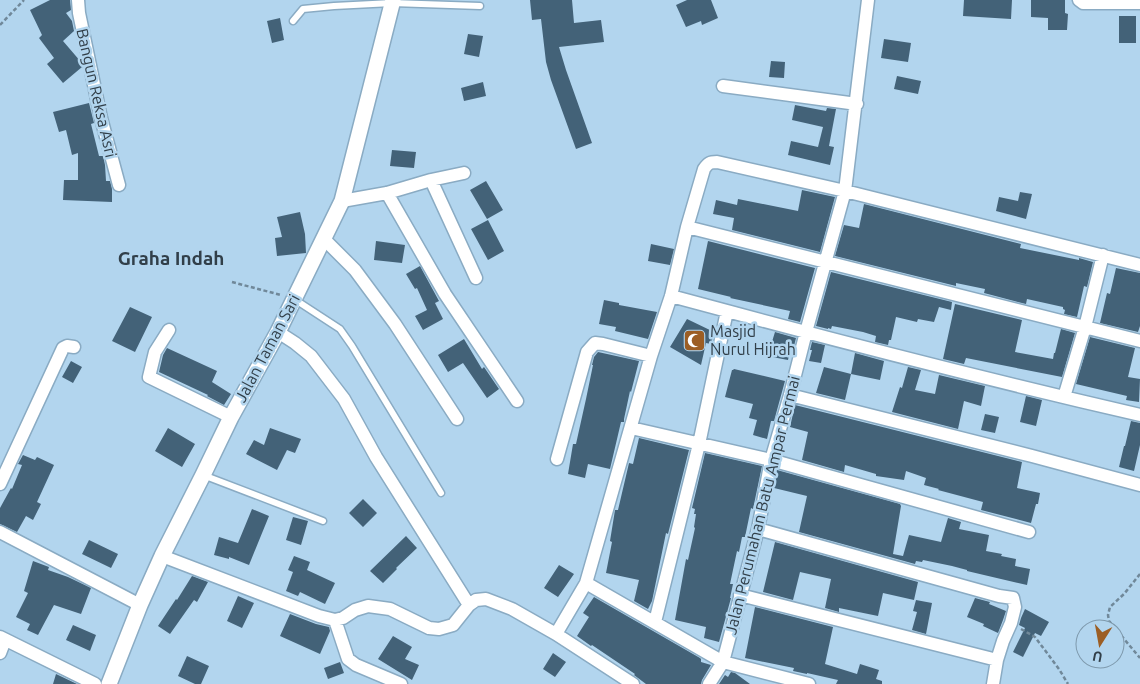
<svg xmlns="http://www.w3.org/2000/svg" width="1140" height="684" font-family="Ubuntu,sans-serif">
  <rect width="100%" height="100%" fill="#b2d5ee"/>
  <path fill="#436278" d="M50,0h20l1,10 -5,3 6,8 2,10 -11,10 18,21 1,5 -19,16 -16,-19 7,-6 -15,-20 3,-3 -12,-25z
    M530,0h42l2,23 27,-3 3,22 -45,5 7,23 26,73 -16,6 -25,-69 -5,-18 -5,-43 -9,1z
    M687,0h24l7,18 -16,7 -1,-4 -15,6 -10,-22z
    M964,0h48l-1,19 -48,-3z
    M1031,0h34v13l3,1 -1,16h-19v-12l-17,-1z
    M1119,16h17v27h-17z
    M280,18l4,22 -12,3 -5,-22z
    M468,34l15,2 -4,21 -15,-3z
    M884,39l27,4 -3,19 -27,-4z
    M771,61l14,1 -1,16 -15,-1z
    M897,76l24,5 -3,13 -24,-5z
    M483,82l3,14 -22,5 -3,-13z
    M89,103l5,20 -3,1 8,32h4l2,9 1,16h4l2,8v13l-49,-2 1,-20h14v-27l-6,2 -6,-25 -7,2 -6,-20z
    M795,105l31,6 1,-3 9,1 -7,37 5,1 -4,18 -42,-10 3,-14 27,6 5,-20 -31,-7z
    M392,150l24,2 -2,16 -24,-2z
    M486,181l17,29 -16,9 -17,-29z
    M802,190l33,7 -15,55 -88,-22 2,-12 -21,-4 3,-14 21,5 1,-6 60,12z
    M1020,192l12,2 -6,25 -30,-8 3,-14 19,4z
    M864,204l157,40 -1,4 59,12v-2l14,4 -6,25 -3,-1 -7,31 -13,-3 1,-4 -2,-1v-2l-36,-8 -1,5 -42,-11 1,-4 -29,-6v3l-121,-30 9,-31 15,3z
    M300,212l5,22 1,19 -29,3 -2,-18 7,-1 -5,-20z
    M488,220l16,31 -16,9 -17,-31z
    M376,241l29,4 -3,18 -28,-3z
    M708,241l107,27 -15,54 -12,-3 2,-8 -60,-13 1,-1 -33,-8z
    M651,244l23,5 -4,16 -22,-4z
    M420,266l19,35 -4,2 8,16 -20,11 -8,-14 12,-6 -10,-22 -2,1 -9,-15z
    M1116,268l24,5v53l-2,6 -38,-9 7,-30 3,1z
    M831,272l121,30 -1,8 -12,-3 -5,15 -16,-3 -1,3 -21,-5 -5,23h-2l-1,5 -13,-3 1,-6 -13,-4 -31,-6 -1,3 -3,-1v1l-12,-3z
    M604,300l15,3v2l38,7 -9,27 -33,-8 1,-4 -17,-3z
    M955,304l67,16 -7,32 38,7 1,-6h1l6,-24 14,4 -13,44 -96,-19 -2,6 -21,-5z
    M130,307l22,10 -17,35 -23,-11z
    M687,319l27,13 -3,12 -5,-1 -5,22 -31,-18z
    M775,332l21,6 -2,8 -3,-1 -3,15 -21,-4 2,-11h2z
    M1090,337l45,11 -7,29 12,2 -1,23 -13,-2 1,-4 -51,-12z
    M464,339l18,30 2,-2 15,22 -12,9 -24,-35 -15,9 -10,-17z
    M812,342l13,3 -4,18 -12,-2 3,-11h-2z
    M167,348l50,23 -5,11 19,12 -7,11 -17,-9 1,-1 -49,-23 4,-17z
    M598,352l41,9 -8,31 -1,-1 -6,28v3h-3l-11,47 -22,-5 -3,14 -17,-4 5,-30h3l10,-45 7,-34h-1l2,-8z
    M855,353l29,8 -4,19 -29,-6z
    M71,361l11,6 -9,16 -11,-6z
    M824,367l27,7 -6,26 -29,-7z
    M908,367l13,3 -6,20 20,4 4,-19 46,11 -4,20 -17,-5 -6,28 -66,-17 8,-25 2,1z
    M734,369l51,12 -11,40h-3l-4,18 -14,-4 4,-15 -8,-2 4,-14 -28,-7 7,-27h1z
    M1026,396l16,4 -6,26 -16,-4z
    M795,405l227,57 -5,26 23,5 -2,11h-2l-5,19 -50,-13 2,-8 -45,-12 1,-1 -15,-4 2,-7 -20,-7 -2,9 -28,-4v-2l-31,-9 -1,7 -42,-12 6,-28 -18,-5z
    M985,414l14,3 -4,16 -14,-3z
    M1131,421l9,2v22l-6,26 -15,-4 5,-21h1z
    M168,428l27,16 -13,23 -27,-16z
    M270,428l31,11 -6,14 -8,-3 -10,20 -31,-16 8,-14 10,5z
    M639,438l50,12 -21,84 -2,-1 -14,68 -4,8 -14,-8 5,-21 -33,-7 6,-31 -2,-1 5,-31h3l11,-47 4,1z
    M705,453l57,13 -9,43 -2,-1 -6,29h-3l-3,15 -2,-1 -7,33h3l-3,14h1l-12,44 -15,-4 2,-11 -31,-7 11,-61 2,1 7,-32 -1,-1 2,-13h-2l1,-5 -3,-1z
    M23,455l12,5 2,-3 17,8 -17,37 4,2 -8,16 -7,-4 -9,16 -17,-8v-16l11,-20 1,1 10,-24 -4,-1z
    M777,470l123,34 1,2 -8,48 10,2 6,-21 32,7 7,-24 13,4 -2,7 30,6 -3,16 16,3 -1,2 15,3 -1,7 15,3 -3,16 -60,-14v-1l-15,-4 -29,-6 -1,2 -6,-1 -1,3 -116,-32 8,-36 -33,-8z
    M363,499l14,14 -14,14 -14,-14z
    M252,509l17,7 -20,49 -20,-8v2l-15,-4 5,-18 19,6z
    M293,517l15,4 -7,24 -15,-5z
    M406,536l11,12 -21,20 1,1 -14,14 -13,-12z
    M89,540l29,14 -7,14 -29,-14z
    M775,542l143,40 -4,18 -31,-7 -5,23 -39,-8v4l-14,-4 6,-29 -31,-7 -7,28 -30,-8z
    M294,556l16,6 -3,8 28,13 -10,21 -25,-12 -2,4 -12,-5 7,-19 -5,-2z
    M33,561l16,6 -1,3 20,7 23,11 -10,26 -27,-9 -16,30 -11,-5 3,-6 -14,-7 12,-24 -4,-2z
    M559,565l15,9 -16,23 -14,-9z
    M192,576l16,6 -11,20 -3,-2 -24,34 -12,-8 18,-27 1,1z
    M238,596l16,7 -12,25 -15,-7z
    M594,597l106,61 1,1v3l10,3 -9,15 -1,4h-55l-12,-9 1,-1 -43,-29 -1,1 -14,-10 12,-19 -6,-4z
    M975,598l15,4 -1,2 17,7 -3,9 -5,13 -15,-7 1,-2 -17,-7z
    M916,600l16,3 -6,31 -14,-4 5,-18 -4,-1z
    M755,607l78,20 -8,37 32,10 3,-10 19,6 -3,9 6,2v3h-46l2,-4 -31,-7v1l-14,-3 1,-3 -49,-10z
    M1025,609l24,13 -8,14 -6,-3 -12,24 -10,-5 12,-24 -6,-3 2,-7z
    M290,614l26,10 13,3 1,4 -10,23 -40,-18z
    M73,625l23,10 -6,16 -24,-11z
    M393,636l19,11 -7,12 14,6 -7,15 -34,-21z
    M553,653l13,9 -11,15 -12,-8z
    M187,656l22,10 -8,18h-6l-17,-8z
    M340,662l4,11 -16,6 -4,-11z
    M731,672l4,1 15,11h-31l6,-9 3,2z
    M56,674l21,10h-24z"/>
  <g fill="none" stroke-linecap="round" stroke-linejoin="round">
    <defs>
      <path id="service" d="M293,21l10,-12 31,-3 58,-3 88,3
        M294,299l46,30 12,17 89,147
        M203,475l120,46"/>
      <path id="minor" d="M78,0l1,13 22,105 18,67
        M1079,0l4,3h57
        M723,86l134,18
        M431,180l45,98
        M387,193l58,101 72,107
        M342,201l45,-8 44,-13 33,-7
        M687,227l453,114
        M323,238l32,32 40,54 62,95
        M671,296l56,15
        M169,330l-14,22 -6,25 82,40
        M278,332l17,11 16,13 33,43 32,58 93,148
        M790,395l242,61 108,29
        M1064,397l21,-70 18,-72
        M631,428l140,32 258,72
        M557,459l30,-107 8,-9 8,1 48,12
        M0,484l63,-136 4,-2 7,1
        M758,529l241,67 14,2 2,9 -4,16 -8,18 -6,19 -4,24
        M0,532l140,73
        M162,556l157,60 16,4 8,-2 12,-8 13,-4 22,3 39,19 10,1 14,-4 16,-20 7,-5 10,-1 26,10 44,25 77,50
        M586,583l137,79 86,22
        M740,595l257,65
        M335,620l13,39 8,6 45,19
        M655,622l44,-178 28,-133c137,37 275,72 413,104
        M556,634l30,-51 65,-227 20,-60 16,-69 17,-58c4,-6 6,-7 13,-7l128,29 295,74
        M0,637l95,47
        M0,653l5,-13
        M709,684l14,-22 35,-133 13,-69 19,-65 16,-63 39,-141 23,-191"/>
      <path id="tertiary" d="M109,684l31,-79 22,-49 41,-81 28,-58 47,-85 64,-131 51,-201"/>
    </defs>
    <use href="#service" stroke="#8aabc3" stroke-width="9"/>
    <use href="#minor" stroke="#8aabc3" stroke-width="15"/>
    <use href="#tertiary" stroke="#8aabc3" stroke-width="18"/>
    <path stroke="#708899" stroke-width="2.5" stroke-dasharray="4 2.5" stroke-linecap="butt" d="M0,25l24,-25
      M232,282l49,13
      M1140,574l-16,20 -14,13 -2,8 1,6 31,37
      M1021,629l14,8 24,32 9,15"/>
    <use href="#service" stroke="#fff" stroke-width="6"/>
    <use href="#minor" stroke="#fff" stroke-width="12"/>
    <use href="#tertiary" stroke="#fff" stroke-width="15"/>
  </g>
  <defs>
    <symbol id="mosque-square" viewBox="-11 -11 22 22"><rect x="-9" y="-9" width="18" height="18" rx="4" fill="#9c5e24" stroke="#b2d5ee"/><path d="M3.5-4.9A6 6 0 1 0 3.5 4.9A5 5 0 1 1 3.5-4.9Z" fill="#fff"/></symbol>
  </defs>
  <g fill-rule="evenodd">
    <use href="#mosque-square" x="682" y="328" width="25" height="25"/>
  </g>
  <g text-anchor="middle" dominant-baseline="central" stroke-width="5" stroke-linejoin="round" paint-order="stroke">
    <g font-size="16" fill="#313f49" stroke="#b2d5ee">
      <text transform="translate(97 93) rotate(77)">Bangun Reksa Asri</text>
      <text transform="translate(267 348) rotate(-62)">Jalan Taman Sari</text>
      <text transform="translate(762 505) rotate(-76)">Jalan Perumahan Batu Ampar Permai</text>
    </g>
    <g font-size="16" fill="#313f49" stroke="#b2d5ee" text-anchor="start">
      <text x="710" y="331">Masjid<tspan x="710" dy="18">Nurul Hijrah</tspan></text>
    </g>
    <g font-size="19" font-weight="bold" fill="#313f49" stroke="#b2d5ee">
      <text x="171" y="258">Graha Indah</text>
    </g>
  </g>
  <g transform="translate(1100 644) rotate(191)"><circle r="24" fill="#b2d5ee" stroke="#7e99ac"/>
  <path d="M0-4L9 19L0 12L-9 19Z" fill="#9c5e24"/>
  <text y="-8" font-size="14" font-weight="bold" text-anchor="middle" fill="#313f49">U</text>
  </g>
</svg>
